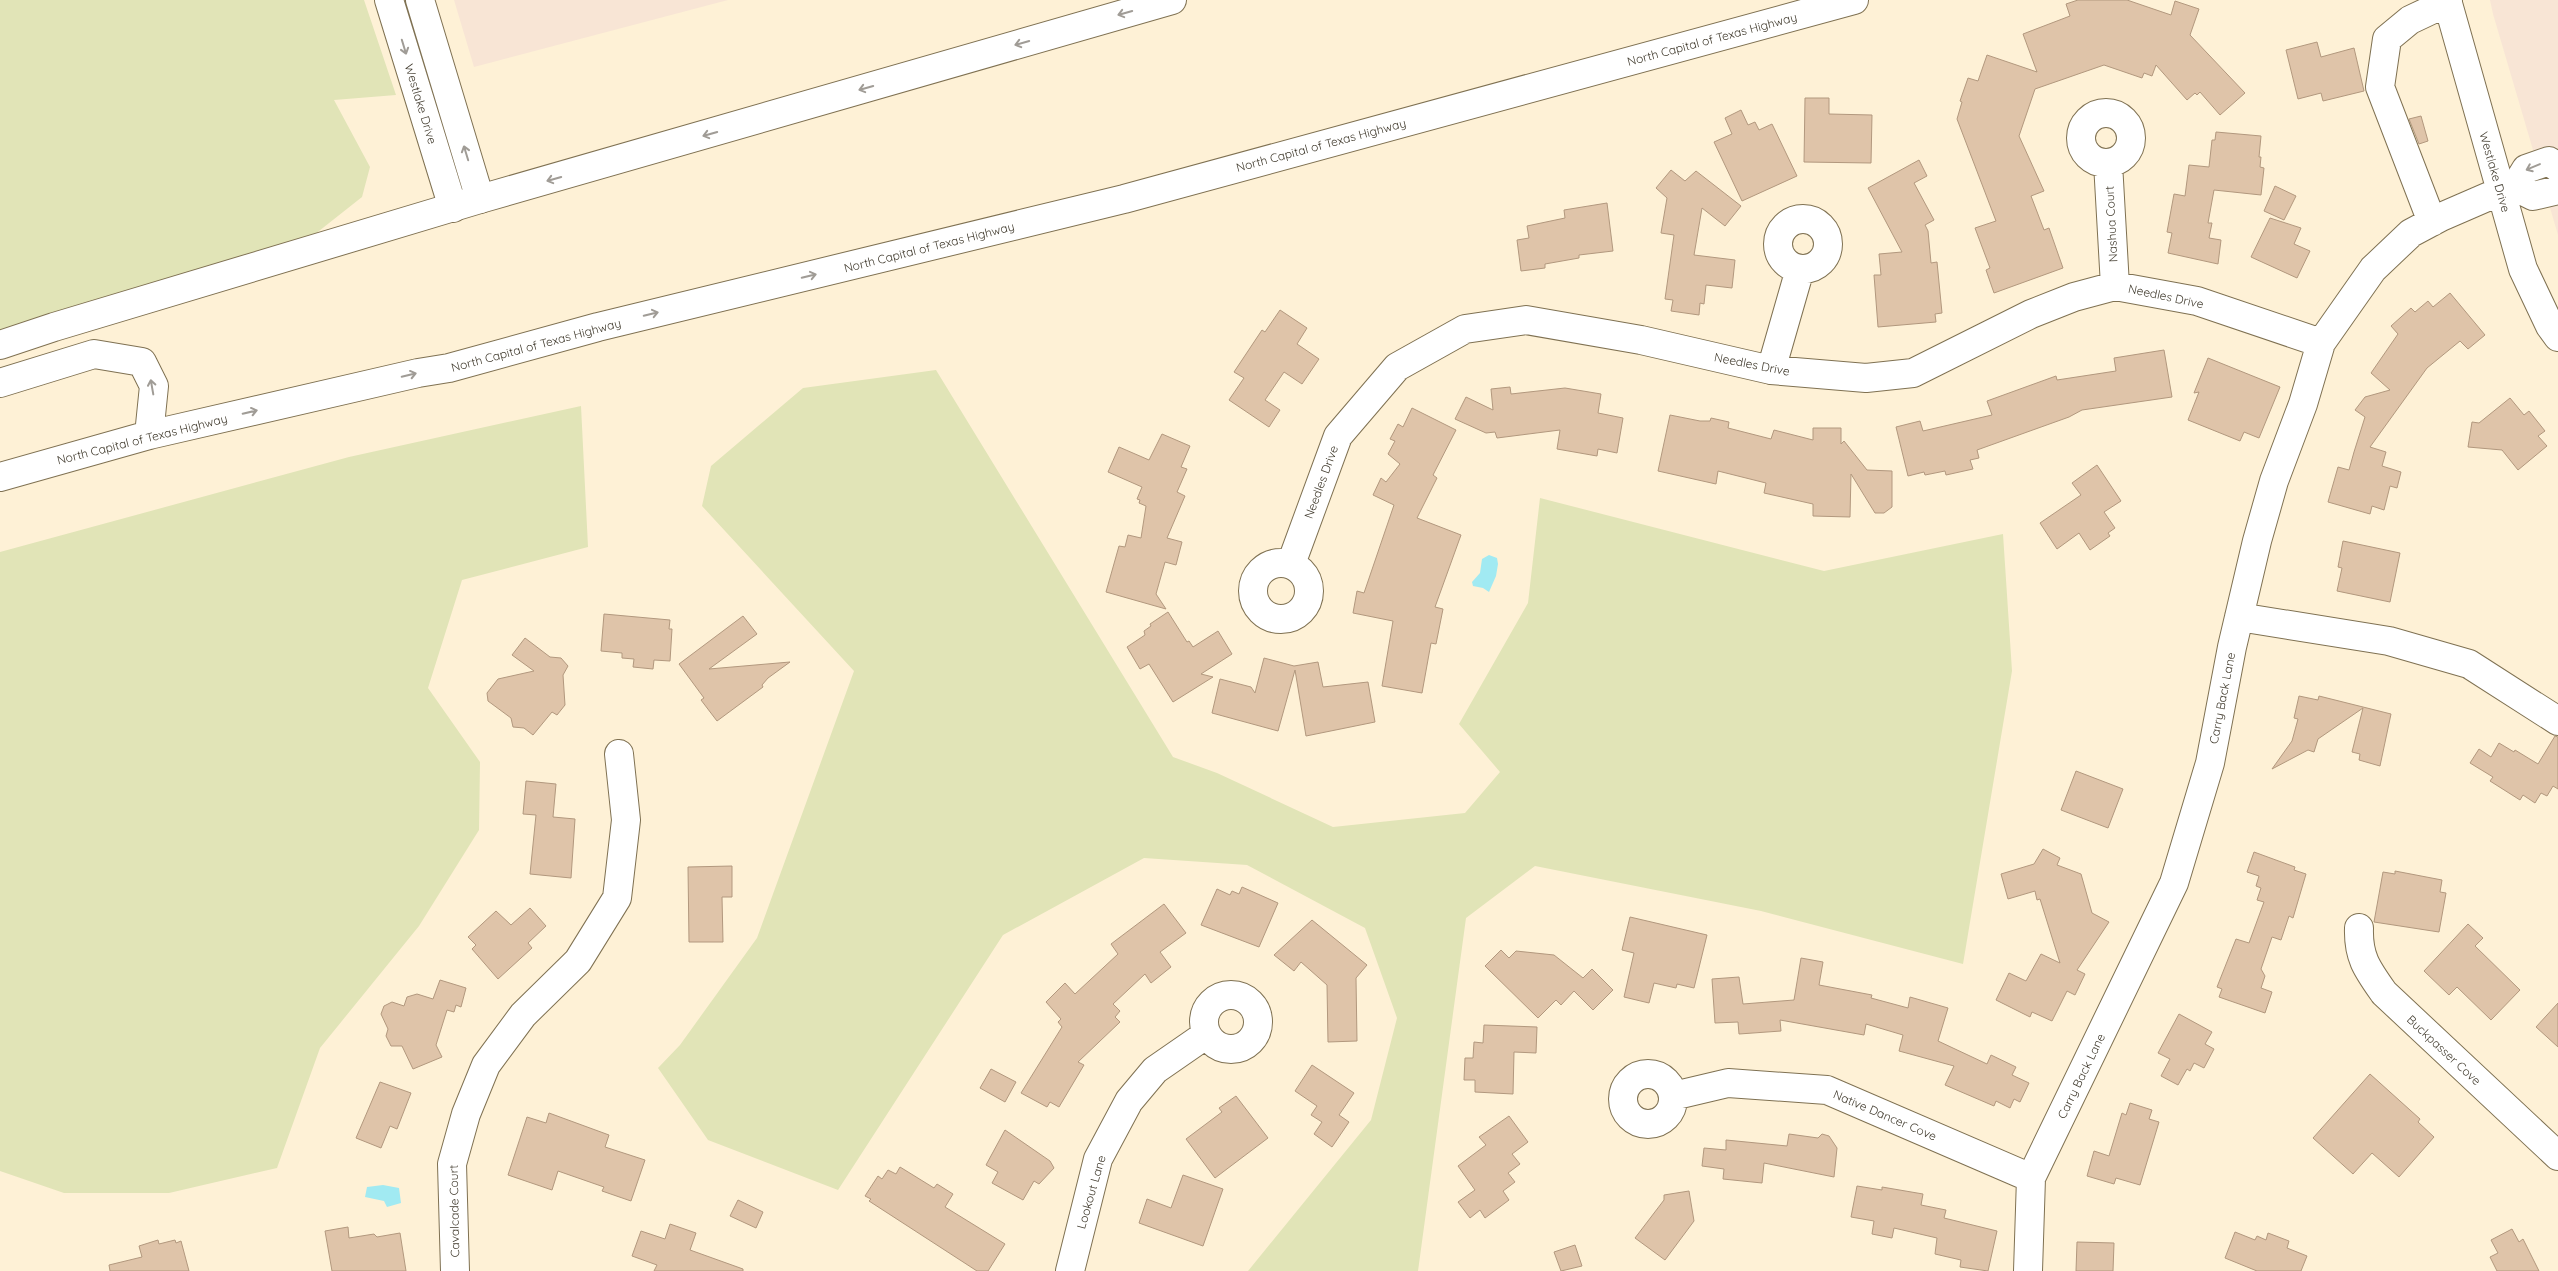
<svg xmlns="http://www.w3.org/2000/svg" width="2558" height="1271" font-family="Quicksand,sans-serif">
  <rect width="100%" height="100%" fill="#fef1d6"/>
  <path fill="#f8e5d5" d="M454,0h274l-254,67z
    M2490,0h68v235l-65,-221z"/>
  <path fill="#e1e4b7" d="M0,0h364l32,95 -62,5 36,67 -8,30 -62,49 -300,89z
    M936,370l237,387 44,16 116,54 132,-14 35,-41 -41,-48 69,-121 12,-105 284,73 179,-37 9,137 -49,293 -202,-53 -226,-45 -69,52 -48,353h-170l123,-151 26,-102 -32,-90 -118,-63 -103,-7 -141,77 -165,255 -130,-50 -50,-72 22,-23 77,-107 97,-267 -152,-165 9,-40 92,-78z
    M581,406l7,141 -126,33 -34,108 52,74 -1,68 -60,96 -99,122 -43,120 -108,25h-105l-64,-22v-619l349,-95z"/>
  <path fill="#a1eaf2" d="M1489,555l8,3 1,6 -2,12 -7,16 -6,-4 -10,-2 -1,-4 8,-9 2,-14z
    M383,1185l16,3 2,15 -14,4 -3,-6 -19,-4 2,-10z"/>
  <path fill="#dfc4a9" stroke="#b2987e" d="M2078,0h49l44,15 4,-14 24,8 -9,26 55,58 -25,22 -20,-23 -3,3 -2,-2 -8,7 -31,-35 -4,11 -8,-3 -2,5 -38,-13 -69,24 -16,47 25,55 -13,5 13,34 5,-2 14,40 -69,25 -8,-23 4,-2 -15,-40 21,-7 -39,-102 5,-17 -2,-1 8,-23 10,3 9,-26 50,17 -14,-38 47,-18 -4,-12z
    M2317,42l4,15 33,-9 10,43 -41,10 -2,-8 -23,6 -12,-49z
    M1805,98h24v16l43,1 -1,48 -67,-1z
    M1741,110l7,15 7,-3 4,8 13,-6 25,52 -55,25 -28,-59 18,-8 -7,-16z
    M2421,116l7,25 -9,3 -10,-25z
    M2216,132l45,4 -2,21h2l-1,10 4,1 -3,27 -47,-5 -6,33h4l-3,15 12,2 -3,24 -50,-11 4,-20 -5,-1 7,-38 11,2 4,-31 20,2 3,-27h3z
    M1919,160l8,16 -13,7 20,37 -9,5 3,6 3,32 6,-1 5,51 -7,1 1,8 -58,5 -4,-52h7l-2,-21 23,-2 -34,-64z
    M1671,170l14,11 11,-10 45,35 -16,20 -23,-18 -8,47 41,5 -3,28 -26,-3 -2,19 -4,-1 -1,12 -28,-4 2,-11 -8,-1 9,-64 -13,-2 6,-35 -11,-10z
    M2275,186l21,10 -12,24 -20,-9z
    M1607,203l6,48 -34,4v3l-34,6v4l-24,3 -4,-31 12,-2 -2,-12 38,-8 -1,-8z
    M2270,218l31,10 -7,16 16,7 -13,27 -46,-21z
    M2450,293l35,42 -17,14 -8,-8 -33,27 -57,79 16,5 -4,14 19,6 -4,16 -7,-2 -6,24 -12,-4 -2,8 -42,-12 10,-35 11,3 5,-18 11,-35 -10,-7 10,-13 25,-7 -19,-17 27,-39 -7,-8 20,-18 4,4 13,-11 5,6z
    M1280,310l27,18 -10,16 22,15 -17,25 -18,-12 -19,28 15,10 -11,17 -40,-27 15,-22 -10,-6 28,-42 3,2z
    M2164,350l8,47 -90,13 -13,7 -92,33 2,8 -9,2 3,9 -27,6 -1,-4 -20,4 -1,-3 -16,4 -12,-49 24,-6 3,10 69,-16 -5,-14 69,-25 1,4 59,-9 -2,-13z
    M2208,358l72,29 -21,51 -15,-6 -4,9 -52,-21 11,-28 -5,1z
    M1510,387l1,7 54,-6 36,6 -3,19 25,5 -6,35 -19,-4 -1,7 -40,-7 3,-19 -63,8 -2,-6 -9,1 -31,-14 11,-22 27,13 -2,-21z
    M2510,398l14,17 5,-4 16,20 -7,5 9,10 -29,24 -16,-20 -34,-3 4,-25 7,1z
    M1412,408l44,22 -23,45 4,3 -20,40 44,17 -26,72 8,2 -7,35 -5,-1 -9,50 -40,-7 11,-65 -40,-8 4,-22 7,2 30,-88 -21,-10 8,-17 5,4 14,-18 -12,-10 7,-13 -5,-2 8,-15 5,3z
    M1670,415l30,6h10l1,-3 18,4 -1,6 43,11 3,-9 39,10v-12h28v16l3,-3 23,29 25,1v36l-8,6h-9l-24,-39 -1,43 -37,-1v-12l-49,-11 2,-10 -48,-12 -2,13 -58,-13z
    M1162,434l28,12 -9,21 6,2 -10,23 8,4 -18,42 15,4 -6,23 -11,-3 -9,32 10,15 -60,-17 13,-46 6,1 3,-12 13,3 5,-32 -7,-3 1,-3 -3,-1 5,-12 -34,-15 11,-25 30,13z
    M2097,465l24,36 -17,11 11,16 -7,5 2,3 -20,14 -11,-17 -22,16 -17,-26 41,-28 -9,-12z
    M2343,541l57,12 -10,49 -53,-11 5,-23 -4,-1z
    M1168,612l19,30 2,-1 4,6 25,-16 14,23 -31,20 12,3 -40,25 -24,-38 -9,5 -13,-22 18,-12 -1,-4 7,-5 -1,-2z
    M604,614l66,6 -1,9h3l-2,32 -16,-1 -1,9 -20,-2 1,-8 -12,-1v-5l-21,-2z
    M743,616l14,18 -48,35 81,-7 -22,16 -6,7 1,2 -46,34 -16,-21 3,-2 -25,-34z
    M525,638l25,19 11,1 7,8 -5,9 2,30 -8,10 -5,-3 -19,23 -9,-7 -11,-1 -2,-9 -23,-17 -1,-8 11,-14 36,-8 -22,-16z
    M1264,658l30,8 24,-4 5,25 45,-5 7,40 -69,14 -11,-66 -17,61 -66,-18 8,-34 31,8 4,6z
    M2299,696l19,4 1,-4 72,18 -11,52 -21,-6 1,-6 -8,-2 11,-44 -45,31 -4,13 -6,-2 -36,19 20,-28 6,-22 -4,-1z
    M2555,736l3,1v52l-5,-3 -6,10 -6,-3 -6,10 -12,-8 -3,5 -30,-19 3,-4 -23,-14 9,-14 12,8 8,-14 15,9 1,-2 23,14z
    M2076,771l47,18 -15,39 -47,-18z
    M526,781l30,3 -3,33 22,2 -4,59 -41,-4 6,-59 -13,-1z
    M2043,849l17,9 -3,7 24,9 11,39 17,9 -32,48 8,4 -10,21 -8,-4 -15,30 -20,-9 -2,5 -34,-17 13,-27 17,8 15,-27 19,9 -20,-64 -3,1 -2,-9 -27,8 -7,-25 33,-10z
    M2254,852l41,15 -1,3 12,4 -13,44 -4,-2 -8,24 -9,-3 -11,32 4,7 -4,12 11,4 -7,21 -46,-16 3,-8 -5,-2 19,-48 13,4 15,-41 -7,-2 4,-12 -5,-2 3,-10 -12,-4z
    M732,866v31h-10l1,45h-34l-1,-75z
    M2395,871l47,9 -2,12 6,1 -7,39 -65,-10 9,-50 12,2z
    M1242,887l36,16 -19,44 -58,-22 16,-36 13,6 2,-4 7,3z
    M1164,904l22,29 -26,19 11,15 -20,16 -6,-9 -32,30 7,7 -5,6 5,5 -42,40 6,3 -25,42 -9,-5 -3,5 -26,-14 41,-66 -4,-5 3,-3 -15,-17 19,-19 10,11 43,-40 -7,-10z
    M530,908l16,18 -18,17 4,5 -34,31 -26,-30 4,-4 -8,-8 28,-26 15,14z
    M1630,917l77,18 -13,53 -17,-4 -1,4 -22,-5 -5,20 -25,-6 10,-44 -12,-3z
    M1312,920l55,45 -11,13 1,63 -29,1 -1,-57 -26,-23 -7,9 -20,-16z
    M2468,924l15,14 -8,8 45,44 -29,30 -34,-33 -8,8 -25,-24z
    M1501,950l8,8 7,-7 38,4 29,23 9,-9 21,21 -20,20 -19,-19 -13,14 -5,-5 -18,18 -53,-52z
    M1801,958l22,4 -4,23 53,10 -1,3 37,10 2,-11 38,11 -10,33 49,23 4,-9 25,12 -4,8 17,8 -9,19 -6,-3 -4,9 -14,-7 -2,5 -49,-21 9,-19 -55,-15 4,-16 -37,-11 -2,11 -84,-15 1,11 -42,3 -1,-12 -23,1 -3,-44 27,-2 4,27 51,-4z
    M440,980l26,8 -5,19 -5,-2 -2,7 -7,-2 -11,35 6,12 -29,12 -11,-23h-11l-5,-10 2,-7 -7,-15 3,-8 8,-4 12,4 3,-9 10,-3 16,5z
    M2558,1003v44l-22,-20z
    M2179,1014l33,18 -7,12 9,5 -10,19 -10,-5 -4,8 -3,-2 -9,16 -17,-9 9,-17 -12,-6z
    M1484,1025l53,2 -1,26 -22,-1 -1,42 -38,-2v-12h-11l1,-22h8l1,-16 9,1z
    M1312,1065l42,28 -15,22 10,7 -17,25 -18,-13 8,-12 -11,-7 6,-9 -22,-15z
    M991,1069l25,13 -11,20 -25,-14z
    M2370,1074l50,45 -2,3 16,15 -35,40 -27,-24 -19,21 -40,-36z
    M380,1082l31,11 -14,36 -7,-3 -9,22 -25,-10z
    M1236,1096l32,42 -53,40 -29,-39 36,-27 -3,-4z
    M2130,1103l22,7 -3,9 10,3 -19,63 -24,-7 -2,6 -27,-8 7,-25 15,5 13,-43 4,2z
    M549,1113l60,22 -4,12 40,13 -14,41 -29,-10 2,-4 -46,-16 -6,19 -44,-15 19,-58 19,6z
    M1509,1116l19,26 -16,12 8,10 -12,9 7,9 -12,9 6,9 -24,18 -5,-8 -10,8 -12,-16 17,-12 -17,-24 28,-21 -7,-8z
    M1005,1130l45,31 4,7 -15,16 -5,-3 -11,19 -31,-17 6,-11 -12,-7z
    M1789,1134l29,4 4,-4 7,2 8,12 -3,29 -70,-14 -2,20 -39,-4 1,-10 -22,-3 2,-18 22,2v-10l61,6z
    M900,1167l34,21 3,-4 16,10 -8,13 60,37 -17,27h-11l-108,-70 2,-2 -6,-3 13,-20 4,3 6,-9 8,4z
    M1183,1175l40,14 -20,57 -64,-23 8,-24 24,9z
    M1857,1186l25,4v-3l41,7 -2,11 25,5 -2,8 53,13 -9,40 -28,-4 1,-7 -26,-6 2,-16 -43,-10 -2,10 -20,-4 2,-13 -23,-4z
    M1689,1191l5,30 -29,39 -30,-22 29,-38v-5z
    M738,1200l25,12 -7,16 -26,-12z
    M670,1224l26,9 -6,17 53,19v2h-89l3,-6 -25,-9 9,-25 24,8z
    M348,1227l1,11 25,-4 3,3 23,-4 6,38h-74l-7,-40z
    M2512,1229l7,13 4,-3 16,32h-42l-7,-14 8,-4 -7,-13z
    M2235,1232l20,8 2,-4 9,4 2,-7 21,8 -2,7 20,8 -6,15h-44l-32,-13z
    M158,1240l1,4 16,-4 1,3 5,-2 8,30h-79l-1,-6 33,-8 -3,-11z
    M2077,1242l37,1 -1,28h-37z
    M1575,1245l7,21 -21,5 -7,-19z"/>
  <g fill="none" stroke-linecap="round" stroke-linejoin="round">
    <defs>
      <path id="minor" d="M389,0l64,208
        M420,0l60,199
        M2447,0l76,269 27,57 8,11
        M2081 138a25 25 0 1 1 50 0a25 25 0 1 1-50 0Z
        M2108,163l7,123
        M2515,187l11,-18 23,-8 9,7
        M1778 244a25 25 0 1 1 50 0a25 25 0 1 1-50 0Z
        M2432,222l-52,-135 7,-48 23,-19 38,-18
        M1771,370l29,-101
        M1253 591a28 28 0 1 1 56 0a28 28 0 1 1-56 0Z
        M1291,564l47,-128 59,-69 68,-38 61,-9 115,20 130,30 95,8 47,-5 118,-59 43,-17 41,-11 82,15 124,42
        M2239,617l150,24 80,23 89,57
        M2359,928c-1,29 8,41 25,65l174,163
        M1204 1022a27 27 0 1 1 54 0a27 27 0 1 1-54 0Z
        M1623 1099a25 25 0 1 1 50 0a25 25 0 1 1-50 0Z
        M1673,1096l55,-13 99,7 204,88
        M455,1271l-3,-107 14,-50 20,-49 37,-50 55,-54 39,-63 9,-78 -7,-66
        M1070,1271l28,-112 31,-58 26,-31 52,-36
        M2028,1271l3,-93 143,-295 36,-120 22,-116 25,-106 17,-60 29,-77 18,-61 52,-74 38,-36 30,-16 60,-26 14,-4 18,9 25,-6"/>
      <path id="highway" d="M0,345l54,-18 426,-128 692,-199
        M0,383l94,-29 48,8 12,24 -5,49
        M0,477l149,-42 269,-62 31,-5 149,-41 526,-128 730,-199"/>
    </defs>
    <use href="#minor" stroke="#7f7152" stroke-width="30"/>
    <use href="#highway" stroke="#7f7152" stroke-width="30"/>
    <use href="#minor" stroke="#fff" stroke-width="28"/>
    <use href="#highway" stroke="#fff" stroke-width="28"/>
  </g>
  <defs><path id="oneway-shaft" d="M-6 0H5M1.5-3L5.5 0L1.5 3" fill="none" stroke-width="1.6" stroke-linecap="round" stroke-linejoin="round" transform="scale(1.25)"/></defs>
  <g stroke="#a09c96">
    <use href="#oneway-shaft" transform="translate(1125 13) rotate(164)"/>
    <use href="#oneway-shaft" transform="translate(1022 43) rotate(164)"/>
    <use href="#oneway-shaft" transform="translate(404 47) rotate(73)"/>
    <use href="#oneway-shaft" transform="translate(866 88) rotate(164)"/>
    <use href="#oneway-shaft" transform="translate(710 134) rotate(164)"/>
    <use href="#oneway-shaft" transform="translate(466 153) rotate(-107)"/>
    <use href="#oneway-shaft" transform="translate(2533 167) rotate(157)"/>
    <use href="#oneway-shaft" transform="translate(554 179) rotate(164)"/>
    <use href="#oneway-shaft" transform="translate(809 276) rotate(-14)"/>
    <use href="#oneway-shaft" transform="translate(651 314) rotate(-14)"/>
    <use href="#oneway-shaft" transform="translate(409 375) rotate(-13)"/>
    <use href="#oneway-shaft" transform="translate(152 387) rotate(-100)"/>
    <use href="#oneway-shaft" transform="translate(250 412) rotate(-13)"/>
  </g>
  <g text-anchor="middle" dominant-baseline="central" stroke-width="4" stroke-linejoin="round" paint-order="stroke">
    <g font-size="12" fill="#403a2d" stroke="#fff">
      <text transform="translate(1712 39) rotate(-15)">North Capital of Texas Highway</text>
      <text transform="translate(421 104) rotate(73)">Westlake Drive</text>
      <text transform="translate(1321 145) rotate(-15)">North Capital of Texas Highway</text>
      <text transform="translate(2495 172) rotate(74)">Westlake Drive</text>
      <text transform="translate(2111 224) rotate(-93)">Nashua Court</text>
      <text transform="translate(929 247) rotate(-14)">North Capital of Texas Highway</text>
      <text transform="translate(2166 296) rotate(12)">Needles Drive</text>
      <text transform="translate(536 345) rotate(-15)">North Capital of Texas Highway</text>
      <text transform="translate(1752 364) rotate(11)">Needles Drive</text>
      <text transform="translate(142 439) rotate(-14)">North Capital of Texas Highway</text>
      <text transform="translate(1321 482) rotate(-70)">Needles Drive</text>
      <text transform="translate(2222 698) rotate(-79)">Carry Back Lane</text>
      <text transform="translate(2444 1050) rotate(43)">Buckpasser Cove</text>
      <text transform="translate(2081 1076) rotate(-64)">Carry Back Lane</text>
      <text transform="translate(1885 1115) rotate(23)">Native Dancer Cove</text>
      <text transform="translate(1091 1192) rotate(-74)">Lookout Lane</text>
      <text transform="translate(454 1211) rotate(-91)">Cavalcade Court</text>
    </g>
  </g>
</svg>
